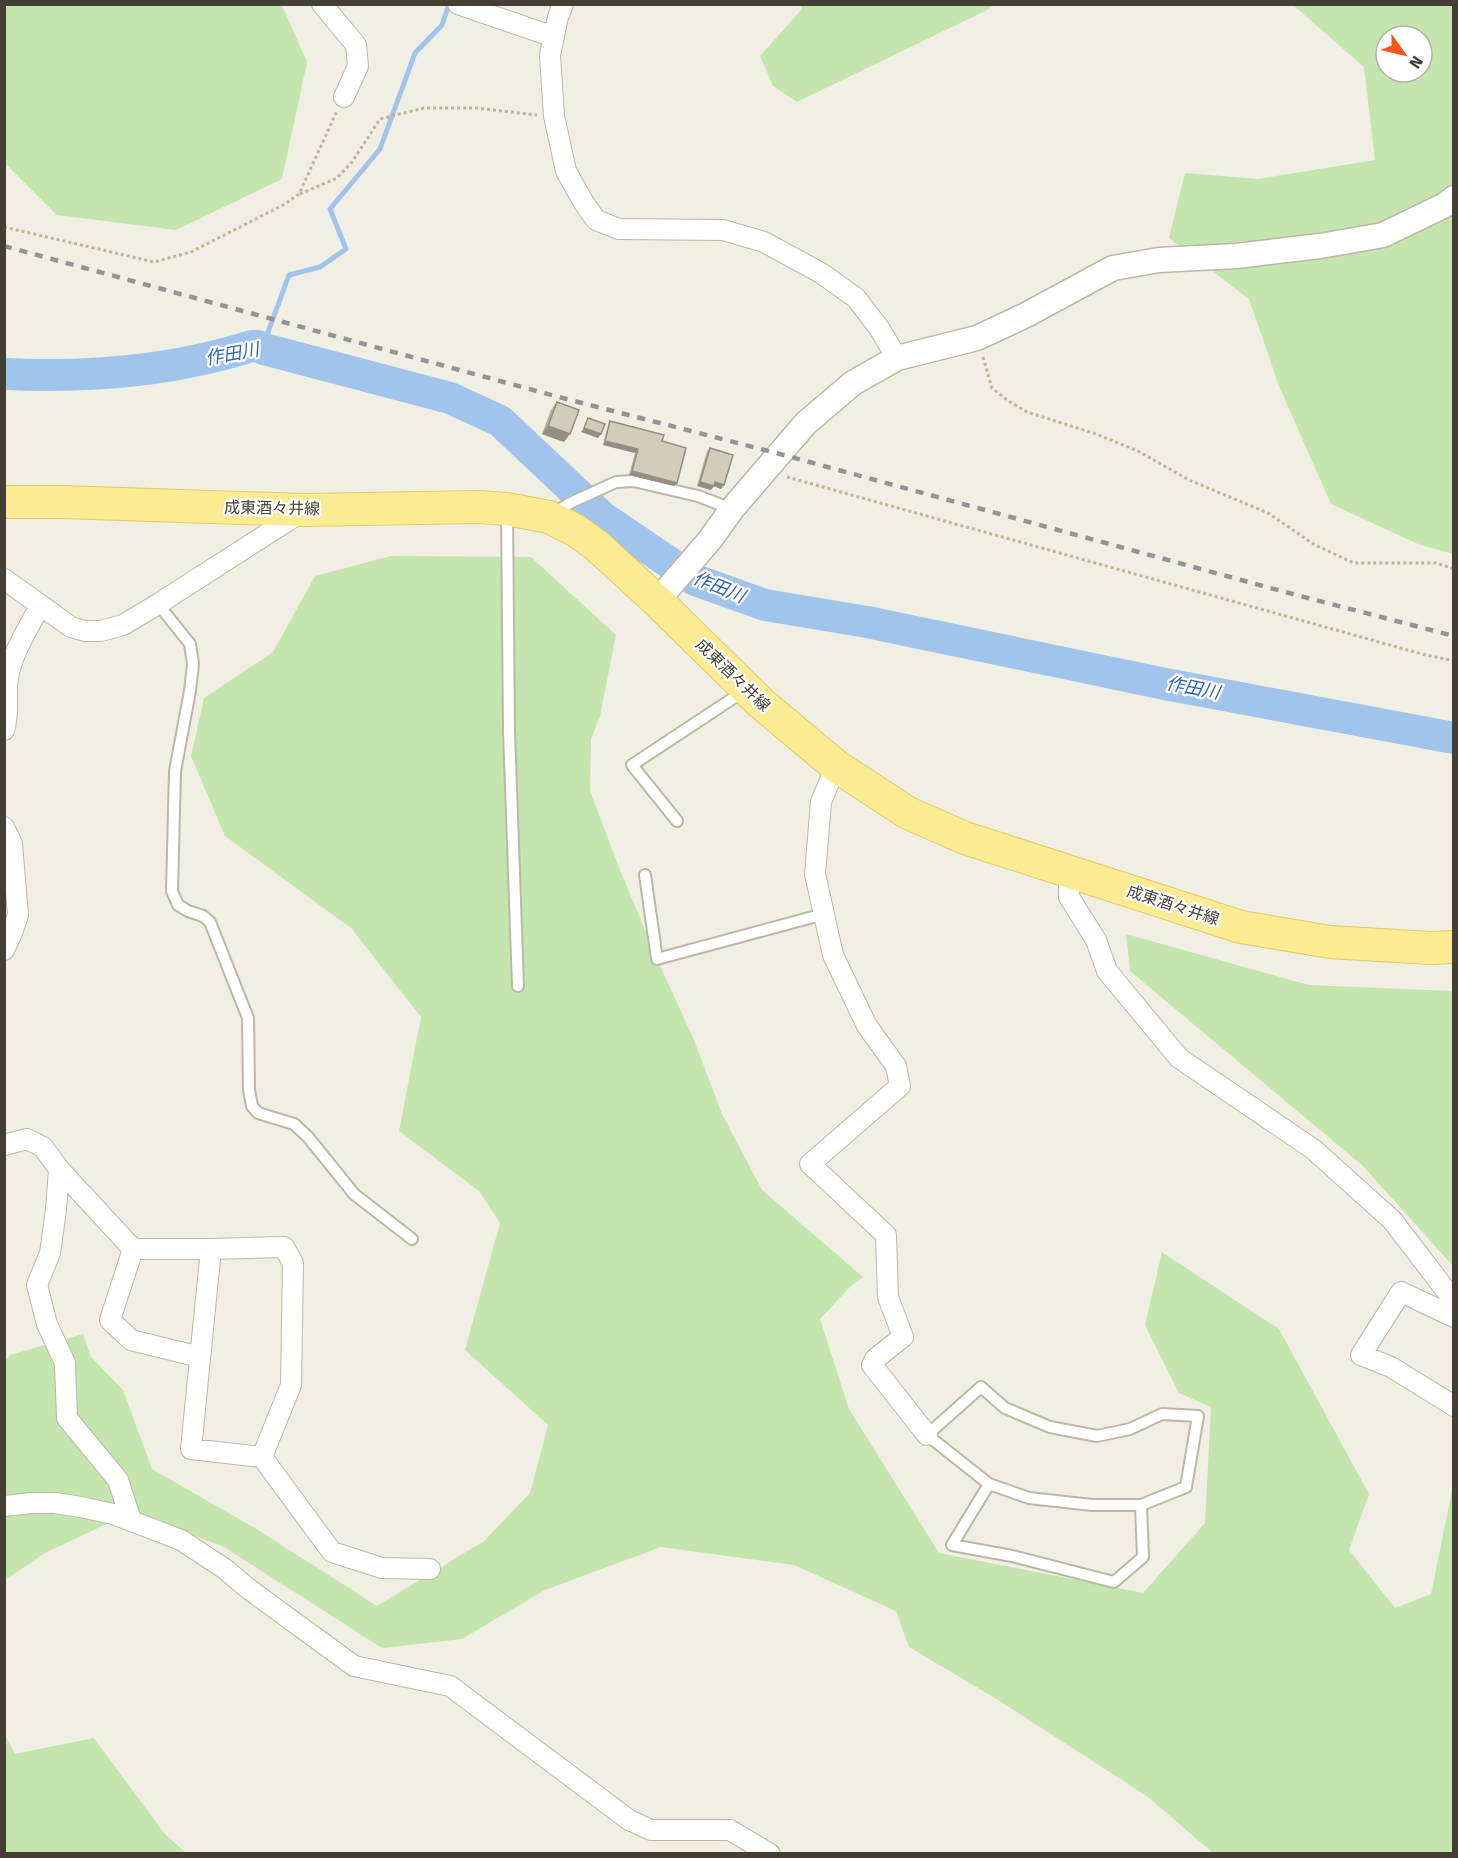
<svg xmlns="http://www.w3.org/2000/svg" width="1458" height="1858" font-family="'Fira Sans','Noto Sans JP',sans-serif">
  <rect width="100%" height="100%" fill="#f1efe4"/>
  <path fill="#c4e5ad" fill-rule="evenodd" d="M4,5h278l25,57 -25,117 -106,51 -119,-15 -52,-52z
    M802,5v-1l192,1 -9,6 -188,91 -24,-16 -13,-30 42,-47z
    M1293,5h160v549l-35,-10 -87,-40 -52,-118 -30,-87 -80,-61 16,-65 73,6 117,-19 -11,-93zM1386,36h36v36h-36z
    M391,556l140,1 85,78 -16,81 -9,23 -1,52 30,79 37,89 37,81 28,74 40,76 101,87 -11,8 -32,34 29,90 90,144 204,40 62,-70 6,-116 -32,-14 -34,-68 17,-73 117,77 90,165 -20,56 46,58 36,-14 22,-108v367h-240l-65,-56 -153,-99 -86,-51 -13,-36 -102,-46 -133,-18 -116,43 -83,49 -80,9 -158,-101 -92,-35 -87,41 -40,27v-219l5,-6 73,-21 8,23 32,33 29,79 106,61 119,76 107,-65 46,-48 18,-68 -83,-75 35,-127 -21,-32 -80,-60 22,-114 -70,-89 -126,-92 -34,-80 13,-58 69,-46 42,-76z
    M1126,934l183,51 144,6v275l-90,-100 -233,-195z
    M4,1733l11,21 79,-16 70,95 22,20h-181z"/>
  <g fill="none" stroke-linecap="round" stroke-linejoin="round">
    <path stroke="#a1c4ed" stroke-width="5" d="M258,346l9,-11 22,-60 31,-8 26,-18 -16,-40 50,-60 35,-96 27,-28 7,-21"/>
    <path stroke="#a1c4ed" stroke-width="32" d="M4,374c83,4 169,-3 248,-28h6l6,3 186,49 50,23 102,96 93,63 70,25 102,17 298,62 289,54"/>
    <defs>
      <path id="service" d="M507,512l2,219 9,255
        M553,514l17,-11 46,-21 17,-1 65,15 34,13
        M158,604l32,40 3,20 -3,27 -15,80 -3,120 6,14 10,6 15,5 7,6 38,96 1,72 3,16 6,7 36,11 14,13 46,57 58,45
        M677,821l-45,-56 112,-74
        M645,875l12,84 167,-45
        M989,1484l-37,61 60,11 102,26 29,-25 -2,-52 45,-18 12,-71 -36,-2 -32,15 -33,7 -47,-9 -45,-19 -24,-21 -54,48 62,49 40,14 63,7h49"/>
      <path id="minor" d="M322,4l34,41 2,21 -14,31
        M458,4l96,33
        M563,4l-5,13 -8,38 4,61 12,55 18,32 12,17 23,9 104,1 41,12 57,31 35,25 23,30 18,30
        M4,579l67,48 14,4h16l22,-6 35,-21 145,-93
        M4,730c6,-17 1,-35 4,-52 4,-26 21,-50 32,-73
        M836,766l-15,36 -6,72 18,81 34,71 29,40 4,20 -90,78 76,71 2,62 15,40 -28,22 -3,6 55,70
        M4,827l8,17 6,71 -6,18 -8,17
        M1069,871v26l27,43 11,31 72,87 134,91 79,71 62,81
        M4,1145l23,-6 16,8 16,22 74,80h78l73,-2 9,16 -2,122 -29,72
        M59,1169l-3,41 -6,43 -13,32 10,39 18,39 2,55 51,62 13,40
        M133,1249l-23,71 21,20 69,17
        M211,1249l-20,200 71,8 70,95 50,16 48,1
        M1454,1317l-53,-25 -40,63 30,12 63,39
        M4,1506l28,-3h23l26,4 32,7 68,26 44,29 25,21 104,76 96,20 179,134 22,10h79l40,24"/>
      <path id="tertiary" d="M657,601l52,-60 23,-32 74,-86 47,-40 44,-25 80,-20 49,-23 87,-47 46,-8 77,-4 84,-10 63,-11 62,-30 9,-7"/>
      <path id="primary" d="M4,502h58l243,8 173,-3 29,2 42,8 26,13 21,15 61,56 104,102 75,63 72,47 57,25 276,89 89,15 100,6 24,-1"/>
    </defs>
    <use href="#service" stroke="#bcb8a7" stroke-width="14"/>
    <use href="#minor" stroke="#bcb8a7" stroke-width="22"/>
    <use href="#tertiary" stroke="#bcb8a7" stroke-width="27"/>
    <use href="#primary" stroke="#dfcb64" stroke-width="34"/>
    <path stroke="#beb599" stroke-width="3" stroke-dasharray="3 3" stroke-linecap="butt" d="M300,194l37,-16 15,-16 28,-43 44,-11h52l61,7
      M4,227l150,35 37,-10 94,-48 14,-10 38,-83
      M983,357l9,31 15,12 20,12 69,22 42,17 51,29 79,33 47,32 39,18h82l18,6
      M787,477l635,177 32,7"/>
    <use href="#service" stroke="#fff" stroke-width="10"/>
    <use href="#minor" stroke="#fff" stroke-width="20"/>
    <use href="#tertiary" stroke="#fff" stroke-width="24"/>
    <use href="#primary" stroke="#fbeb93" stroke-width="32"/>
    <path stroke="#949494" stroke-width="4.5" stroke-dasharray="8 8" stroke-linecap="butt" d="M4,246l551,150 225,58 505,138 169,44"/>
  </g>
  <path fill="#b5afa0" d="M557,402l7,40 -22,-8 9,-24z
    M610,421l52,20 15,42 -3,3 -45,-11 6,-22 -32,-8 5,-20z
    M710,448l14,37 -3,4 -7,-3 -3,4 -14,-4 10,-35z"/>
  <path fill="#938f82" d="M548,426l22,8 -6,8 -22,-8z
    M584,428l17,6 -3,4 -17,-6z
    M605,441l33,8 -3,4 -32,-8z
    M632,471l45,12 -3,3 -45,-11z
    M700,482h15l9,3 -3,4 -7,-3 -3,4 -14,-4z"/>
  <path fill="#d2ccba" stroke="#938f82" stroke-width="1.5" d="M557,402l22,8 -9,24 -22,-8z
    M588,418l17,6 -4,10 -17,-6z
    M610,421l54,14 -2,6 24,7 -9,35 -45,-12 6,-22 -33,-8z
    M710,448l23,7 -9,30 -9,-3 -1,4 -14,-4z"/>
  <g text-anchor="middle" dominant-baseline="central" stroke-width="4.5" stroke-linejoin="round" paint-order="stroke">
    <g font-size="16" fill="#433f34" stroke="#fff">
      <text transform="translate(272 508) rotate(1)">成東酒々井線</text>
      <text transform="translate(733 675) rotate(44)">成東酒々井線</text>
      <text transform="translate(1173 905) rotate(18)">成東酒々井線</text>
    </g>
    <g font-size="18" font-style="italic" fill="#3167ab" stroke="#fff">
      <text transform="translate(232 354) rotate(-10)">作田川</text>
      <text transform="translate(719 587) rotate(22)">作田川</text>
      <text transform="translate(1193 688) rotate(11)">作田川</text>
    </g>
  </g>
  <rect width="1458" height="1858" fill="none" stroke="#433f34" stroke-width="12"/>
  <g transform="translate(1404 54) rotate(124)"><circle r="28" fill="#ffffff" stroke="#b4b2ae" stroke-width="1.5"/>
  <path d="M0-4.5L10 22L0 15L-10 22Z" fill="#f35719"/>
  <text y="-9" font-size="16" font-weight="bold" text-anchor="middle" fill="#433f34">N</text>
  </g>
</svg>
